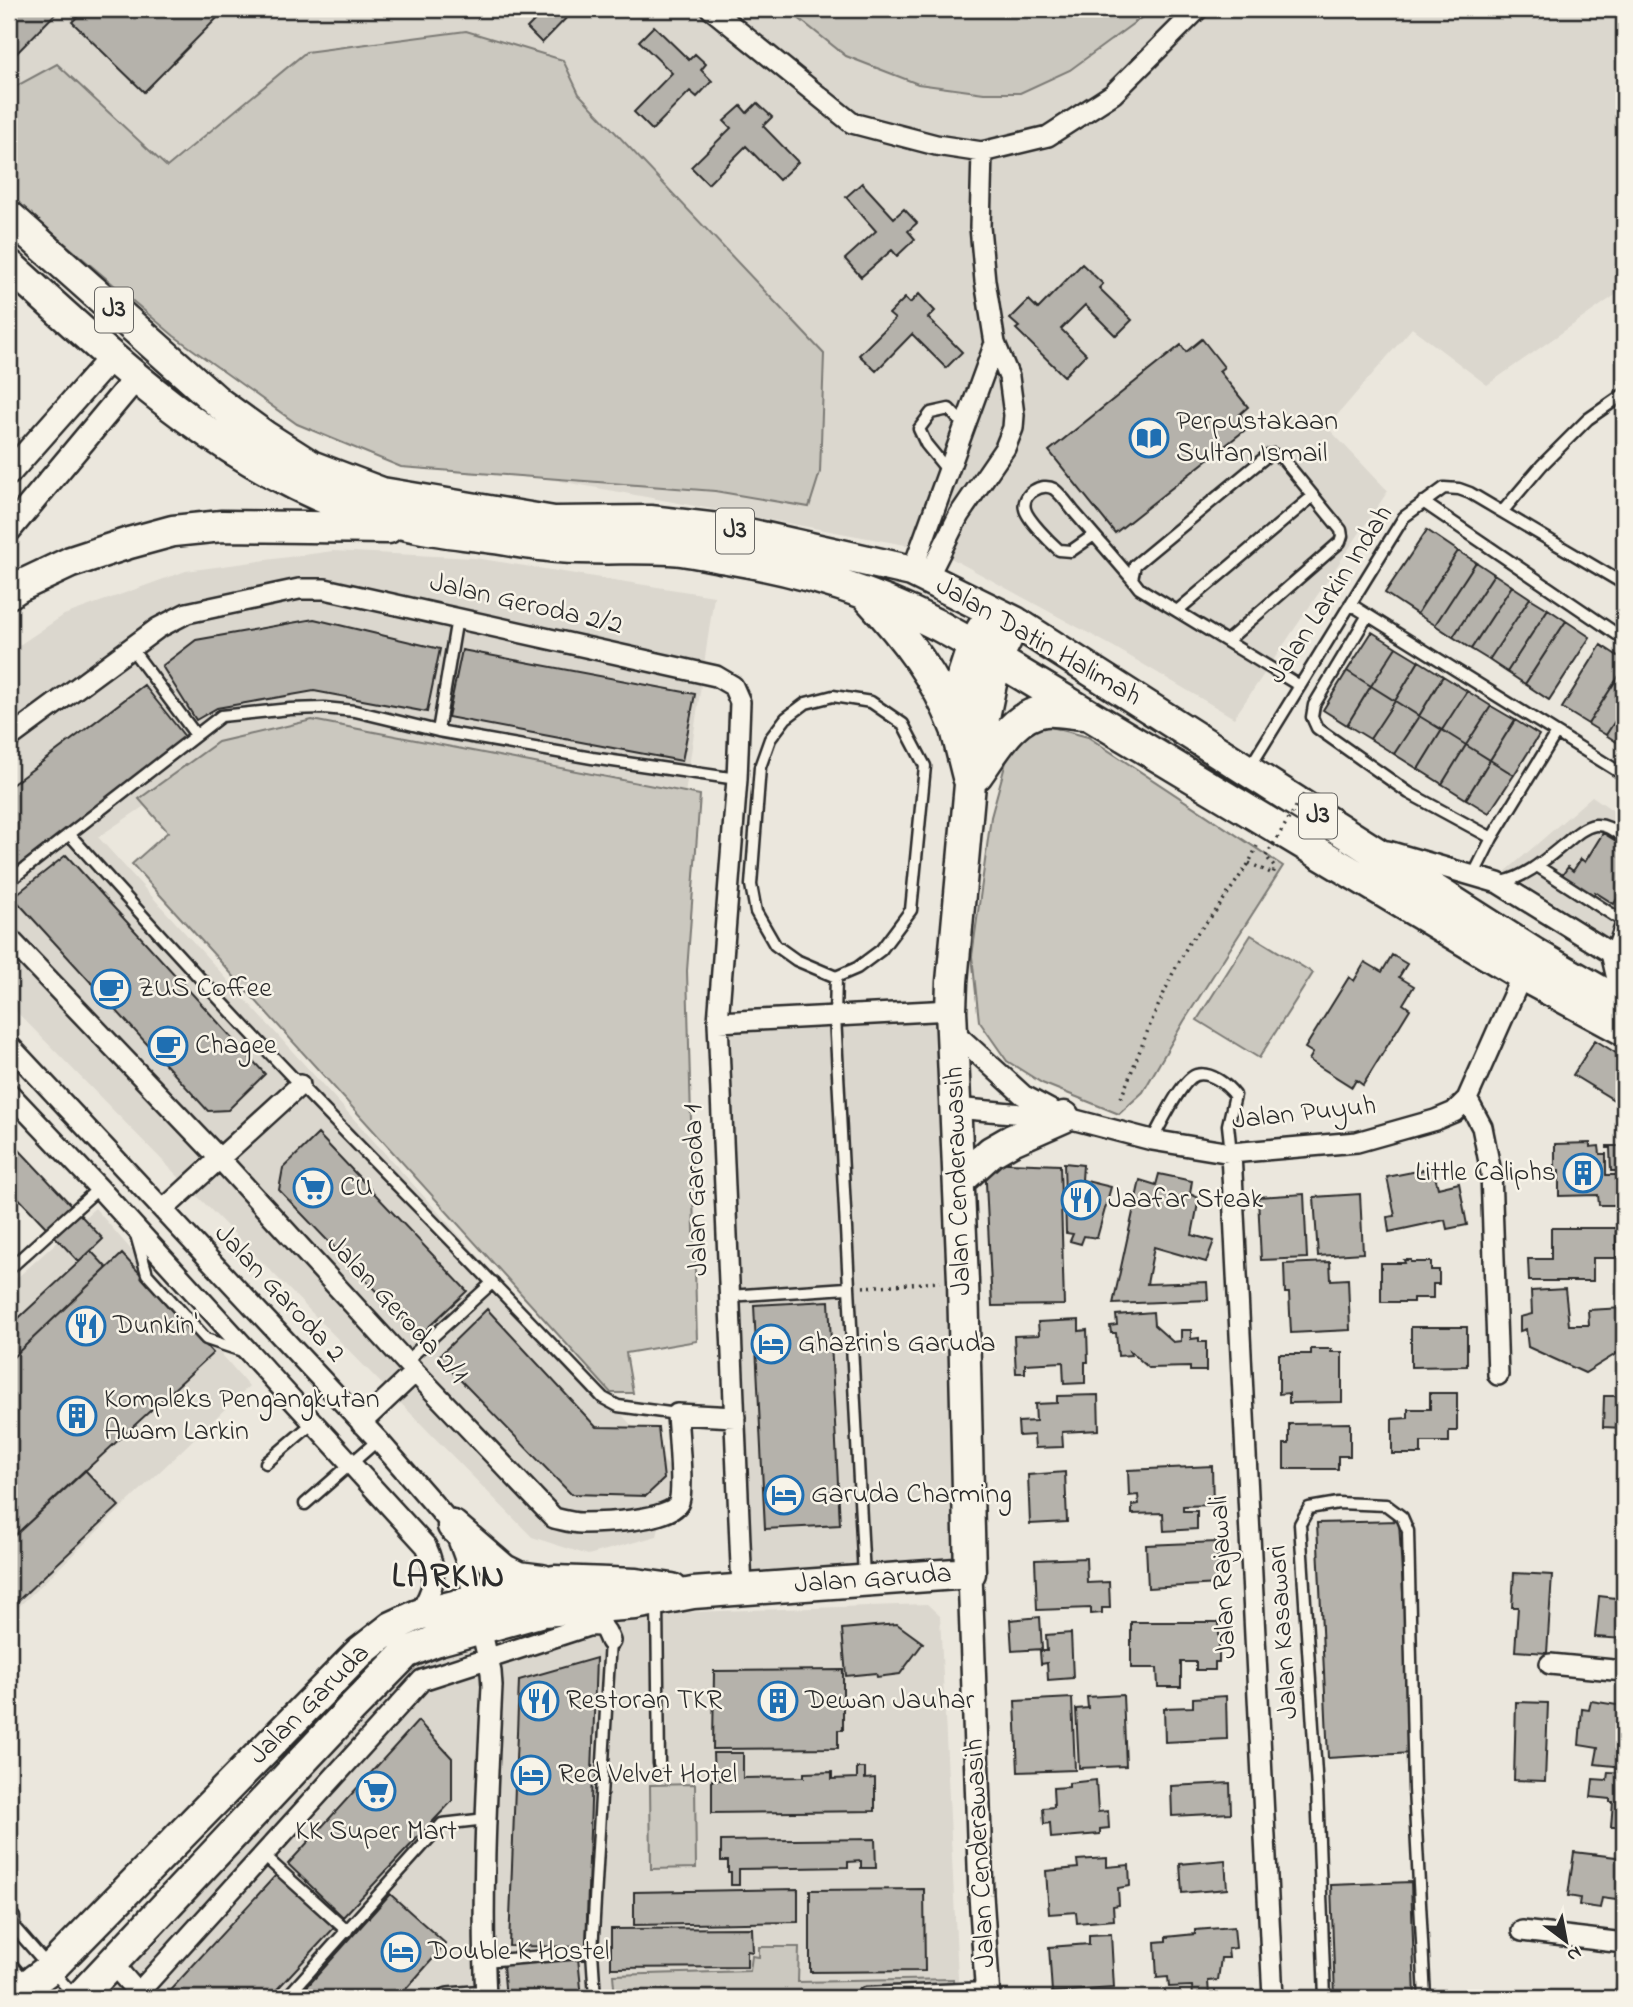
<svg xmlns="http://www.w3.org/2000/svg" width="1633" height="2007" font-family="'Indie Flower',sans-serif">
  <rect width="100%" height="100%" fill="#ebe7dd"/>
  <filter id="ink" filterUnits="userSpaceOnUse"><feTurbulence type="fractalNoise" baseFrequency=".0143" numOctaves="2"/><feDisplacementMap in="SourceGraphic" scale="14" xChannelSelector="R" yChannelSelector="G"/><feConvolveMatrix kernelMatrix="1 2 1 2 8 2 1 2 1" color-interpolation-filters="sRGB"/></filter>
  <g filter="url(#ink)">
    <path fill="#dbd7ce" d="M9,9h1615v280l-137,96 -75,-57 -85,99 61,64 -154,227 -120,-71 -176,-96 -605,-112 -324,-286z
      M333,551l142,7 239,38 -31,212 -438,-69 -147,98 575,634 -16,65 -69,19 -56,-18 -523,-533v-352l55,-37 122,-44z
      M1592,796l32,22v129l-119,-75z
      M941,1019l17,542 -209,15 -22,-546z
      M95,1208l154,178 -240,230v-331z
      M927,1604l13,12 19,382h-856l-4,-11 315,-326 160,-45z"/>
    <path fill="#cbc8bf" stroke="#7b7a75" stroke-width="2" d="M787,9h366l-83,61 -50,23h-36l-66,-9 -72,-28z
      M466,31l97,29 16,34 245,260 -4,118 -11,35 -94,-16 -314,-24 -104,-43 -123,-88 -165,-140v-106l48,-26 110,103 139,-115z
      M312,720l388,75 -13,176 10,370 -71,12 7,40h-22l-479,-529 36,-32 -29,-33 79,-57z
      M1039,724l49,13 195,129 -99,155 -41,71 -24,22 -77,-31 -35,-22 -28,-40 -7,-65 19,-139 15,-55 19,-34z
      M1251,935l62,38 -54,85 -62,-38z
      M695,1784l1,84 -45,1 -1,-84z
      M759,1947h40l-1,35 155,-3v19h-338l-2,-23 137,-4 2,-15 7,1z"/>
    <path fill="#b5b2ab" stroke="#2b2b2b" stroke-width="2" d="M9,9h51l-51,52z
      M85,9h139l1,1 -81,82 -72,-70z
      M546,9h29l-33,34 -15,-15z
      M654,26l35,34 6,-6 11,10 -5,6 11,11 -15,16 -7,-6 -38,39 -18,-18 38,-39 -33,-32z
      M757,103l15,14 -9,9 35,36 -19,18 -33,-34 -38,38 -17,-17 40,-39 -7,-7 17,-15 6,7z
      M862,183l32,35 10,-9 13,14 -9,8 7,8 -18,17 -5,-6 -31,27 -16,-18 31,-28 -30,-34z
      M1082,264l21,20 -4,4 33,32 -16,16 -31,-31 -24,24 25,25 -22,22 -48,-47 3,-2 -9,-8 19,-19 9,9z
      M919,294l16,17 -7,7 34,34 -16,16 -34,-34 -36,37 -17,-16 36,-36 -6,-5 16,-16 5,5z
      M1202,339l22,28 -5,4 29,36 -8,7 10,12 -135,107 -66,-82 132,-106 5,7z
      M1427,530l31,21 -41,63 -32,-21z
      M1458,551l18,11 -41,63 -18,-11z
      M1476,562l18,12 -41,63 -18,-12z
      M1494,574l18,12 -41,63 -18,-12z
      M1512,586l18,12 -41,62 -18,-11z
      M1530,598l18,11 -41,63 -18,-12z
      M1548,609l18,12 -41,63 -18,-12z
      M314,619l126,30 -13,63 -113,-21 -97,17 -21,12 -34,-54 34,-26z
      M1566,621l24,16 -41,63 -24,-16z
      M1372,632l24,15 -25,39 -24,-15z
      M1601,645l23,15v8l-36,56 -26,-16z
      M1396,647l23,14 -24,40 -24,-15z
      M462,650l233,44 -13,67 -234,-44z
      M1419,661l24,15 -24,40 -24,-15z
      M1624,668v39l-18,28 -18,-11z
      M1347,671l24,15 -24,39 -24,-15z
      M1443,676l24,15 -25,39 -23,-14z
      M144,685l42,53 -177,135v-86z
      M1371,686l24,15 -25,38 -23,-14z
      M1467,691l24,15 -25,39 -24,-15z
      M1395,701l24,15 -25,38 -24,-15z
      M1491,706l24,14 -25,40 -24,-15z
      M1624,707v40l-18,-12z
      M1419,716l23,14 -24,39 -24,-15z
      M1515,720l24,15 -25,40 -24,-15z
      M1442,730l24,15 -24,39 -24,-15z
      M1466,745l24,15 -24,39 -24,-15z
      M1490,760l24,15 -25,38 -23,-14z
      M1603,833l21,13v41l-10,17 -19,-12 -2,5 -32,-20 7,-10 5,4 8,-12 4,3z
      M66,855l199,219 -37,36 -20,1 -195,-214z
      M1392,955l15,9 -8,13 15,9 -11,18 7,5 -47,76 -7,-5 -4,7 -43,-27 4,-7 -8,-5 44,-71 5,4 11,-19 17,10z
      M1595,1040l29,18v25l-10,17 -41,-25z
      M318,1134l149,157 -48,45 -140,-146 4,-22z
      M9,1139l94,100 -24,23 -70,-74z
      M1590,1143v4l9,-1 1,8h6v21h12l-1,-4h-6l-1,-23h-3v-2h17v59h-25l-1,-10 -39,1v-26h-4v-26z
      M985,1162l75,3 4,140 -72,1z
      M1064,1163l19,2 -1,15 29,7 -14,51 -13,-2 -3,8 -11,-3 3,-7 -7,-1z
      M1433,1168l5,20 21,-5 8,42 -20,4 -2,-9 -56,12 -2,-15 8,-1 -8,-39z
      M1159,1174l33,7 -2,13 9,4 -7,37 22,6 -8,21 -52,-15 -7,37 60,-2 1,18 -95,4 27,-124 16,5z
      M1304,1194l3,64 -46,2 -3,-63z
      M1360,1194l3,59 -45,3 -4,-59z
      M1551,1228h65v30h-23v23h-64l-1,-22h23z
      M91,1251l16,17 -98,93v-34z
      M122,1254l91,99 -204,188v-180z
      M1404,1260h7v2h20v8h8v14h-6v14h-20v4h-32v-39h24z
      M1330,1262l1,18 17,-1 2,51 -59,3 -2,-40h-4l-1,-29z
      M1565,1289l4,36h20l-1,-15 36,-2v41l-39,24 -57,-26 -2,-18 -6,2v-14l12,-3 -1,-23z
      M829,1301l11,224 -75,4 -11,-224z
      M487,1309l109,118 62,1 6,51 -18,17 -75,-2 -133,-137z
      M1153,1312l1,13 19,17 8,-1v-11h10v9l8,-1v4h7v29h-16v-4l-41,1 -19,-17 1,4 -13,1 -2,-23h-5l-1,-7 7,-1 -1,-10z
      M1079,1320v11l8,-1 1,32h-3v21l-21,1 -1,-22 -38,2v9h-9l-2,-37 25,-1 -1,-13z
      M1411,1327h56v39l-56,1z
      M1311,1349h20v3h11v50l-53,1v-10l-10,1v-40h32z
      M1624,1361v67l-21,-1 1,-31h19z
      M1430,1393h27v38h-8v11h-28v12h-29v-35l16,-1v-9h22z
      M1098,1395l1,35 -37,2 1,15 -28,1 -1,-13 -15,1 -1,-14 18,-1 -1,-17 22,-1v-7z
      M1350,1423v33h-12v13h-54v-25h5v-20z
      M1212,1466l1,39 -30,1v5h14v18l-33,2 -1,-18 -31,1v-9l7,-1 -1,-9 -9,1 -1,-26z
      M85,1470l34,36 -110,103v-68z
      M1065,1472l2,50 -37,2 -2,-49z
      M1399,1521l13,232 -84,5 -11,-235z
      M1217,1542l2,42 -71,4 -2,-43z
      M1086,1558l1,25 22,-1 1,26h-8v5l-11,1v-6l-54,2 -2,-50z
      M1514,1573l38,2 -5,78 -32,-2 3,-44h-6z
      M1599,1596l25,3v40l-29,-2z
      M1040,1617l2,32 -30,2 -2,-31z
      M1131,1622h88v40h-4v8h-19v-8h-15v25h-23l-1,-19h-26z
      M897,1624l26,19 -23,31 -23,3 -1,-4 -30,3 -4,-47z
      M1071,1633l2,45 -25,2 -1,-17 -6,1 -1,-13h7l-1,-16z
      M596,1658l-10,289 -77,-1 10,-266z
      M843,1670v60h-5v18l-125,1 1,-78z
      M1123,1695l3,71 -47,2 -3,-59 12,-1 -1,-11z
      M1226,1696l1,43 -62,3 -1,-34 29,-1v-9z
      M1072,1698l3,72 -57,2 -3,-71z
      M1591,1701l33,5v61l-29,-3 3,-16 -19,-3 3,-36 7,1z
      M1516,1702l32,1 -3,78 -31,-1z
      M418,1721l34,37v43l-109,116 -55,-53z
      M713,1753h30v25l61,-1v-4l28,-1v7l25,-1v-10h8v11l10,-1v33l-163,2v-33h15l-1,-3h-12z
      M1608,1772l16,1v54h-13l2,-25h-3v-3l-19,-2 2,-18 14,1z
      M1096,1780l2,32 10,-1 1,17 -9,1v5l-49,4 -1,-15 -6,1 -1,-16 11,-1 -1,-19 16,-1v-4z
      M1230,1783l1,30 -59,3 -1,-30z
      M875,1839l1,29h-15v-7l-13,1v5l-109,2v16h-8v-13h-3v-11h-7v-20z
      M1574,1852l50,6v43l-22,-3 -2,10 -21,-3 1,-7 -12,-2z
      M1107,1858v9l22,-2 1,21 -12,2 1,17 -6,1 1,14 -37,3 -1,-11 -27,2 -3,-43 32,-3 -1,-8z
      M1225,1860l2,29 -45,4 -2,-29z
      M277,1874l57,54 -65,70h-106z
      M1411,1882l4,116h-80l-4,-113z
      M798,1889v33l-164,3v-33z
      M924,1889l1,82 -115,1v-82z
      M390,1894l56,50 -48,54h-101z
      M1234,1927l2,21 -8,1 1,9h-8l-3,22 -10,1 1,14 -16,1 -1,-10 -23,1 -1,-10 -11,1 -2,-36 11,-1v-4l29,-3v-4z
      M752,1928l1,24 -6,-1v16l-136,1v-39z
      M1111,1934l3,54 -62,4 -3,-45 40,-3v-9z
      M578,1958l4,40h-76l-3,-33z
      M1618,1974l6,1v23h-22l1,-5 12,1z"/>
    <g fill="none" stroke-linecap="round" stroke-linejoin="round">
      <defs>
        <path id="service" d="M948,471l-22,-27 -7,-15 12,-16 18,-4 16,17
          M1423,502l201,137
          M1502,512l40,-47 46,-46 36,-25
          M1094,535l-23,16 -12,-1c-9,-8 -32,-31 -34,-41 -4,-15 17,-27 29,-20 8,6 15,17 21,24 19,22 38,44 57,66
          M1350,604l274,171
          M1177,611l136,-115
          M1368,615l-54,90 -2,12 5,11 92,65 83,45
          M1227,641l113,-99 2,-6 -1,-6 -58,-71 -10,-5 -5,1 -133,110 -3,14 7,9 161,98
          M131,648l65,87
          M833,696l38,6 32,22 22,42 -14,144 -30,40 -24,18 -21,9 -40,-17 -21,-15 -19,-33 -5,-27 9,-118 10,-28 16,-21 20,-15z
          M438,731l19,-113
          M1250,767l154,-250 40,-29 15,1 11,4 154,91
          M69,834c75,84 151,167 229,249 101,105 205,209 305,315l15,8 59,8
          M1537,866l84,54
          M1473,876l19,-38 64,-105
          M9,881l212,-165 69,-7 34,-1 31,3 83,20 154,27 145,21
          M1502,882c25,-5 45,-24 65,-40 8,-7 17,-15 28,-17 12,-1 20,7 29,13
          M1611,953l13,-37
          M836,977l-1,39 29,561
          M1152,1140c9,-15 29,-60 44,-65 15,-4 31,10 39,20l-7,30 3,28
          M136,1235l11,39 59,65 36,12
          M9,1269l90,-81
          M729,1296l118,-8
          M405,1362l88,-80
          M266,1463l47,-40
          M305,1504l73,-64
          M657,1605l2,159
          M263,1855l84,76
          M14,1917v10l62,71
          M484,1961l108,-9
          M9,1962l31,36
          M865,1993l122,-5
          M286,1998l156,-174 44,-5
          M595,1998l-3,-46 18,-311
          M1325,1998l-8,-209 -17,-265 9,-16 29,-5 48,2 16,12 6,14 6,258 11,209"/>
        <path id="minor" d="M711,9l141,114 84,22 46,7 66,-16 65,-42 85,-85
          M912,571l83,-228
          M928,577l31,-62 46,-67 8,-20 1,-13 -5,-38 -14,-34 -10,-62 -5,-54 2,-75
          M9,738l149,-110 29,-15 112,-24h26l391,87 17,10 7,16 -3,77 -19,243 24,568
          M1388,851l110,32 113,70 6,26 7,17
          M9,938l210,220 196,214 139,146c9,2 18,5 27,5 19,0 91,-2 98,-21 5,-15 -1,-69 -2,-88l58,3
          M718,1022l233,-12
          M953,1031l70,64 41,22 88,23 79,13 126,-11 78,-22 19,-8 13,-13 55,-124
          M9,1045l369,395 75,86 12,33 26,113 1,14c-5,104 -11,208 -6,312
          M9,1093l90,95 327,358c13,28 8,44 -8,69
          M1467,1099l15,28 9,45 7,203
          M955,1108l101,9
          M1231,1153l42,845
          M163,1210l137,-125
          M361,1423l54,-51
          M1550,1664l74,7
          M1522,1931l102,12
          M112,1963l26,30
          M138,1993l284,-313 166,-54c16,-1 16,1 22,15
          M448,1998l37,-3"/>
        <path id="tertiary" d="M9,473l102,-115
          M9,530l126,-151
          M970,1573l11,322 7,103"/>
        <path id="primary" d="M9,216l211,188 44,32 47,30 71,27 172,29 96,-1 85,10 177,40 103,51 520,332 89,51
          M9,265c111,101 221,207 367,252 36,11 73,15 110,20 24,3 48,8 73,10 37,3 74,0 111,2 19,1 39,6 57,9 83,14 162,38 234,80l561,337 102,55
          M9,593l9,-6 53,-25 58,-19 44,-12 49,-5 166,2
          M868,597c37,40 69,81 88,132
          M977,775c17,-23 36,-61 68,-64 12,-1 26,2 39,3
          M968,777l-11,-44 3,-48 13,-40 9,-16
          M959,1181l32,-29 21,-12 52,-23
          M453,1526l51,44 14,7 24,3
          M10,1998l41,-30 309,-316 32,-25 26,-12 136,-34 82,3 36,5
          M79,1998l273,-290 54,-55 29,-12 108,-30 92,-7 58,-11 277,-20 -7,-292 -12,-271 1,-28 18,-198 26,-124 19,-38"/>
      </defs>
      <use href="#service" stroke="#2b2b2b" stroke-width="15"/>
      <use href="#minor" stroke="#2b2b2b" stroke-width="24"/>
      <use href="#tertiary" stroke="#2b2b2b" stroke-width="28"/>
      <use href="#primary" stroke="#2b2b2b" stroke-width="35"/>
      <path stroke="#2b2b2b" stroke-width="3.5" stroke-dasharray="2 5" stroke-linecap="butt" d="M1249,863l24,11 2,-6 -9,-12
        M1121,1098l31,-78 20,-45 17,-32 26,-31 34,-49 8,-17
        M863,1287l77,-5"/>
      <use href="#service" stroke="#f7f3e8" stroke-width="10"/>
      <use href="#minor" stroke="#f7f3e8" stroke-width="19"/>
      <use href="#tertiary" stroke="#f7f3e8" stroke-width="23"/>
      <use href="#primary" stroke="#f7f3e8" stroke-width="30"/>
      <path stroke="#2b2b2b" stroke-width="3.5" stroke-dasharray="2 5" stroke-linecap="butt" d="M1266,856l41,-67"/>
    </g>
  </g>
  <defs>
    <symbol id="library-ring" viewBox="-11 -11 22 22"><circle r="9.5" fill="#f7f3e8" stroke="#1f6fb2" stroke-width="1.5"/><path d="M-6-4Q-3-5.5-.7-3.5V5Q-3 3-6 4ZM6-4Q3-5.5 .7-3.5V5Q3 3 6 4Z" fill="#1f6fb2"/></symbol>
    <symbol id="cafe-ring" viewBox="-11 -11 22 22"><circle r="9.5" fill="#f7f3e8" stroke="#1f6fb2" stroke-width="1.5"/><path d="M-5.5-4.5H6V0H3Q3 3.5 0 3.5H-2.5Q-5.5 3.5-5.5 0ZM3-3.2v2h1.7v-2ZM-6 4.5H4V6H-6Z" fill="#1f6fb2"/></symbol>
    <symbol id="building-ring" viewBox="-11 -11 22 22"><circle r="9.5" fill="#f7f3e8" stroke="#1f6fb2" stroke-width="1.5"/><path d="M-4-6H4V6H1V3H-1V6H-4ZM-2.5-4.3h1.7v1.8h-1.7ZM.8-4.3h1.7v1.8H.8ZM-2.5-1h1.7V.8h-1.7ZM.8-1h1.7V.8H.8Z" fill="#1f6fb2"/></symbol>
    <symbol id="supermarket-ring" viewBox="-11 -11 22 22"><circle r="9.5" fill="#f7f3e8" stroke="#1f6fb2" stroke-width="1.5"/><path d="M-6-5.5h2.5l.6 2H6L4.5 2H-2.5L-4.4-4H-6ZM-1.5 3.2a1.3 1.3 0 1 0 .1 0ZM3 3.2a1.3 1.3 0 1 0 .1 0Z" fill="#1f6fb2"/></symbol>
    <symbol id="restaurant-ring" viewBox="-11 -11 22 22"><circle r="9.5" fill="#f7f3e8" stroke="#1f6fb2" stroke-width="1.5"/><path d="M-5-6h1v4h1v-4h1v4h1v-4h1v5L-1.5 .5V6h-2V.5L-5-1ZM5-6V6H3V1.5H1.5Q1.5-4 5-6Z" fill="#1f6fb2"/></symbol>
    <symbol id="hotel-ring" viewBox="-11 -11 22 22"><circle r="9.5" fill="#f7f3e8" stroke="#1f6fb2" stroke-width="1.5"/><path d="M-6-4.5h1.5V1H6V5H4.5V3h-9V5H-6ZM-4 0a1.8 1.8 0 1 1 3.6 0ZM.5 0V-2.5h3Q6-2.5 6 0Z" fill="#1f6fb2"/></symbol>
  </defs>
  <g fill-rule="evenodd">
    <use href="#library-ring" x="1127" y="416" width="44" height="44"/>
    <use href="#cafe-ring" x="89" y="967" width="44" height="44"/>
    <use href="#cafe-ring" x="146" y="1024" width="44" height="44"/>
    <use href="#building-ring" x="1561" y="1151" width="44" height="44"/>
    <use href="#supermarket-ring" x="291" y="1166" width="44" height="44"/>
    <use href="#restaurant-ring" x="1059" y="1178" width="44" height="44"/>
    <use href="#restaurant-ring" x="64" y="1304" width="44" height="44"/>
    <use href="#hotel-ring" x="749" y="1322" width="44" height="44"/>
    <use href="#building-ring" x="55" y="1394" width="44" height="44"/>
    <use href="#hotel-ring" x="762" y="1473" width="44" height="44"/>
    <use href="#restaurant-ring" x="517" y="1679" width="44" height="44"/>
    <use href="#building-ring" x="756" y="1679" width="44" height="44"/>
    <use href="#hotel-ring" x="509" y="1753" width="44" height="44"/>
    <use href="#supermarket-ring" x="354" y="1769" width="44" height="44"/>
    <use href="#hotel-ring" x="379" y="1930" width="44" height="44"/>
  </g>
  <g text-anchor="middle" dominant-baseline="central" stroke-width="5" stroke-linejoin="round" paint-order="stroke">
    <g fill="#f7f3e8" stroke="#686764" stroke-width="2">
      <rect x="95" y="287.5" width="38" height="45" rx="5"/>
      <rect x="716" y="508.5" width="38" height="45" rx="5"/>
      <rect x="1299" y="793.5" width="38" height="45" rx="5"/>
    </g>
    <g font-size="26" font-weight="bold" fill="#2b2b2b">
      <text x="114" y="310">J3</text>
      <text x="735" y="531">J3</text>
      <text x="1318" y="816">J3</text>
    </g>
    <g font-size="28" fill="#2b2b2b" stroke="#f7f3e8" text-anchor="start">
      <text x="1176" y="422">Perpustakaan<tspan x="1176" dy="32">Sultan Ismail</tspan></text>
      <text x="138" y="989">ZUS Coffee</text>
      <text x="195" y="1046">Chagee</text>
      <text x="1556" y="1173" text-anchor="end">Little Caliphs</text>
      <text x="340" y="1188">CU</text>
      <text x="1108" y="1200">Jaafar Steak</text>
      <text x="113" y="1326">Dunkin'</text>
      <text x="798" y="1344">Ghazrin's Garuda</text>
      <text x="104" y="1400">Kompleks Pengangkutan<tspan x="104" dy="32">Awam Larkin</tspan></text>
      <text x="811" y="1495">Garuda Charming</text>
      <text x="566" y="1701">Restoran TKR</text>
      <text x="805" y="1701">Dewan Jauhar</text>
      <text x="558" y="1775">Red Velvet Hotel</text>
      <text x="376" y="1832" text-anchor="middle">KK Super Mart</text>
      <text x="428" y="1952">Double K Hostel</text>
    </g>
    <g font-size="28" fill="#2b2b2b" stroke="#f7f3e8">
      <text transform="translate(1331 595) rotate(-57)">Jalan Larkin Indah</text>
      <text transform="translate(526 605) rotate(13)">Jalan Geroda 2/2</text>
      <text transform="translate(1038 642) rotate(30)">Jalan Datin Halimah</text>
      <text transform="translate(1304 1114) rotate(-6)">Jalan Puyuh</text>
      <text transform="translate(959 1181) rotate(-92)">Jalan Cenderawasih</text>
      <text transform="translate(697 1190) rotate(-92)">Jalan Garoda 1</text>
      <text transform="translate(279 1294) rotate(47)">Jalan Garoda 2</text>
      <text transform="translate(396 1310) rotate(47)">Jalan Geroda 2/1</text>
      <text transform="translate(1224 1577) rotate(-93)">Jalan Rajawali</text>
      <text transform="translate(873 1580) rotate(-4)">Jalan Garuda</text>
      <text transform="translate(1284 1632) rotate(-94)">Jalan Kasawari</text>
      <text transform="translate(310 1705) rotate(-45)">Jalan Garuda</text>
      <text transform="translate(981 1853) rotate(-93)">Jalan Cenderawasih</text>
    </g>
    <g font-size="35" font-weight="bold" letter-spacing="2" fill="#2b2b2b" stroke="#f7f3e8">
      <text x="449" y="1577">LARKIN</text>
    </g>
  </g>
  <rect width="1633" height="2007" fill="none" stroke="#f7f3e8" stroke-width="35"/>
  <rect x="18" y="18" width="1598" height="1972" fill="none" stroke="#2b2b2b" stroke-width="2.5" filter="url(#ink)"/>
  <g transform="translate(1566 1941) rotate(148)" stroke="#f7f3e8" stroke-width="5" paint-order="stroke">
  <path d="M0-5L12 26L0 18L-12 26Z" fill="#2b2b2b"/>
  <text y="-10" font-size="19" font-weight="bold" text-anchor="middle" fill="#2b2b2b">N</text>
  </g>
</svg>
